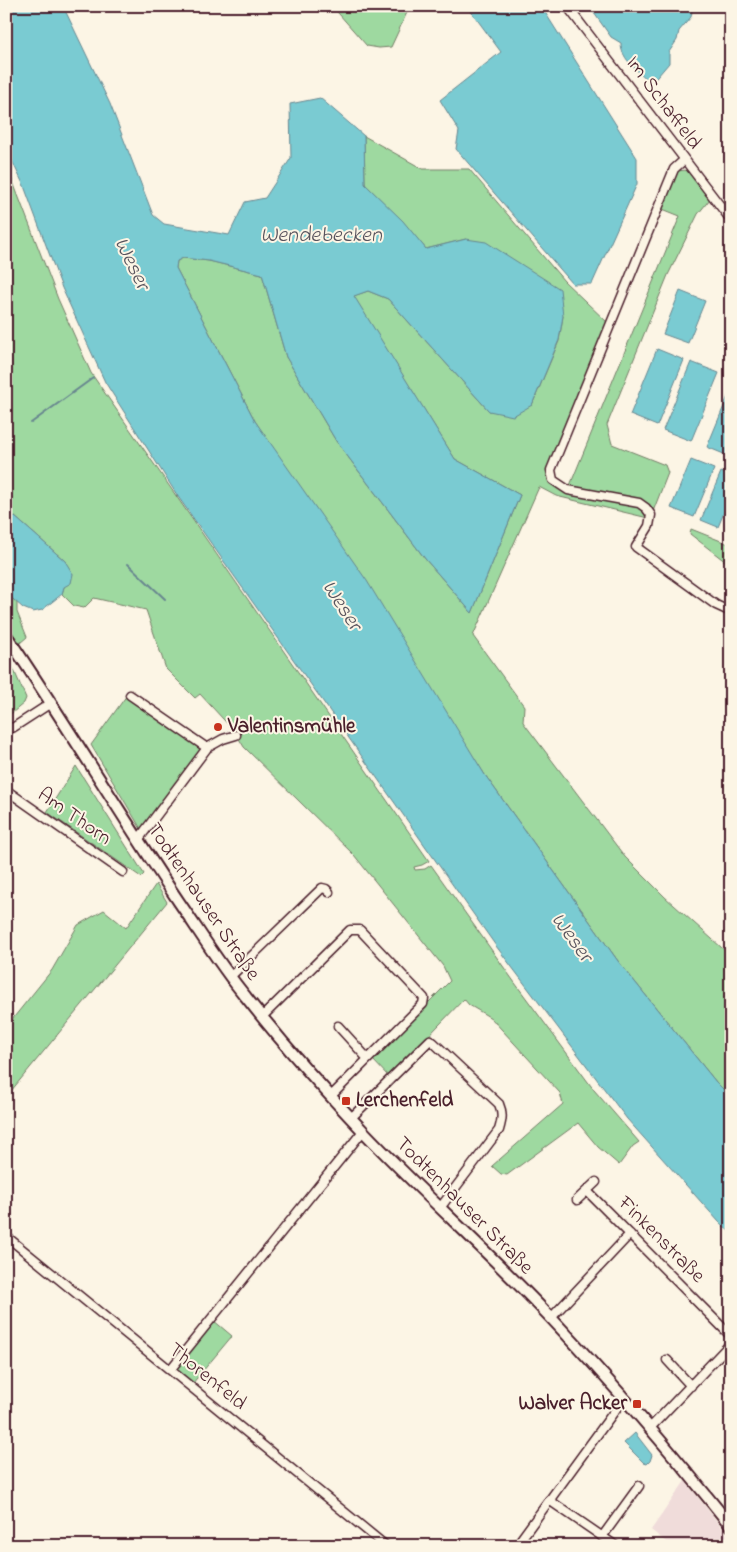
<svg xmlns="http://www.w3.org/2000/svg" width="737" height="1552" font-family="'Indie Flower',sans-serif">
  <rect width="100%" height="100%" fill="#fcf5e5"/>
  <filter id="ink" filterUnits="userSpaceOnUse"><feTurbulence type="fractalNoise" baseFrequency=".02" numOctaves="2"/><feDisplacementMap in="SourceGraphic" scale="10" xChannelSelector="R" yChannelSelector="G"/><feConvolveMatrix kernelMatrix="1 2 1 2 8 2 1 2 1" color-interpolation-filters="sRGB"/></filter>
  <g filter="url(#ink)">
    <path fill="#f0dcda" d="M685,1481l46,58 -1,7h-59l-20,-16z"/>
    <path fill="#9ed9a0" stroke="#747c66" d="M332,6h78l-19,41 -12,1 -12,-2z
      M364,136l59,33h46l95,112 44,42 -60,147c4,13 6,17 19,22l71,13 7,4 4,10 -5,-2 -88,-21 -17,-9 -66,149 51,70 -1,16 102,135 40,40 66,59v141l-15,-15 -98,-121 -133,-186 -230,-354 -79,-153 1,-7 6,-3 26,3 53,13 24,83 50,84 90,119 46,53 48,-118 -65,-36 -102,-163 15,-5 20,8 101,112 43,-6 27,-64 4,-25 -97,-77 -40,10 -24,-28 -37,-37z
      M6,164l52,135 33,74 338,488 -7,4 -8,2 1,3 10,-1 6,-4 84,118 79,107 45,52 -6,4 -14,19 -21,-18 -20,-24 -71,52 -6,-1 -9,-8 71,-62 -3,-11 -69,-75 -22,-13 -5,-6 -75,78 -17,-18 78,-78 -7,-15 -89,-111 -110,-108 -9,-15 -35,-38 -5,4 -29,-29 -20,-59 -52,-12 -10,10 -10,-2 -12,-12 2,-7 1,-26 -59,-52z
      M688,170l22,29 -12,15 -30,61 -61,150 5,19 53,21 3,8 -16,41 -5,-8 -78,-18 111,-272 -20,-8 15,-37z
      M691,529l40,16v21l-41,-32z
      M6,593l11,10v9l10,25 -7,6 -14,-18z
      M13,668l13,30 -2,5 -18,15v-31z
      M127,695l72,50 2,8 -60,76 -50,-84z
      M76,766l68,108 -3,3 -94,-65z
      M156,884l11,18 -161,195v-70l46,-57 26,-45 26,-15 22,18z
      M213,1320l19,16 -40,48 -19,-15z"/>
    <path fill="#7acbd2" stroke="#67868f" d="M6,6h57l47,98 43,111 11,9 65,11 16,-33 20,-4 26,-40 -1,-54 30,-6 44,38 1,48 38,37 23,28 40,-10 20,3 74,47 3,27 -4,24 -27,65 -19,11 -24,-5 -101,-112 -20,-8 -14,5 101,163 65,36 -48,118 -46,-53 -90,-119 -50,-84 -24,-83 -53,-13 -26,-3 -6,3 -1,7 79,153 112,160 118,194 133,186 98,121 15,15v136l-12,-11 -92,-103 -131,-173 -317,-448 -74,-116 -43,-94 -38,-102 -18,-38z
      M467,6h74l96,152v26l-45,100h-19l-117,-135 3,-18 -19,-31 61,-48z
      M589,6h104l-2,11 -12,14 -2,9 -8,12v11l-17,20c-11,-9 -32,-24 -31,-40l-10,-6z
      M680,291l25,10 -17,42 -25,-9z
      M657,349l27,11 -27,66 -27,-11z
      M691,362l28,11 -28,68 -28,-11z
      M731,389v68l-24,-10z
      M691,460l23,9 -20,48 -23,-9z
      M721,472l10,4v20l-13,31 -17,-7z
      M6,509l59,52 8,13 -2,9 -7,4 -2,7 -20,16 -9,2 -10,-4 -17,-15z
      M635,1433l17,22 -2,6 -3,3 -3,-1 -20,-20z"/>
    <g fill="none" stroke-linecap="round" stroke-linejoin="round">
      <path stroke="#67868f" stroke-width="2" d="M31,423l62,-45
        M128,564l37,35"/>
      <defs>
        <path id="minor" d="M567,6l164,214
          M684,160l-10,9 -123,301 2,10 15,10 71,13 7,5 5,7 -2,11 -13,21 80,58 15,7
          M130,695l77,53
          M6,730l8,-3 37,-24
          M6,790l117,82
          M138,840l69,-92 16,-9 13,-4
          M230,977l92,-89 4,1 3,3
          M262,1017l88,-87h10l64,68 -1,6 -92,92
          M338,1026l30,33
          M351,1118l79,-78 3,2 66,62c4,9 3,16 0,26l-59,78
          M587,1191l144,145
          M577,1200l19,-18
          M6,1236l380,310
          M551,1318l79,-84
          M667,1360l24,26
          M170,1370l193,-239
          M650,1428l81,-85
          M549,1500l67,46
          M602,1537l37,-51
          M516,1546l108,-148"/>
        <path id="major" d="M6,635c60,88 114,179 173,267 22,32 42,65 67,95 37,47 77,92 118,135 61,64 128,123 189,188 62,66 121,135 178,206"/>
      </defs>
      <use href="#minor" stroke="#4a1f2b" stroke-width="11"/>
      <use href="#major" stroke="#4a1f2b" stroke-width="14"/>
      <use href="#minor" stroke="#fcf5e5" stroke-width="8"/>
      <use href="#major" stroke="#fcf5e5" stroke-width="10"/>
    </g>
  </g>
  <g fill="#c8321e" stroke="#fcf5e5" stroke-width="2">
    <circle cx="218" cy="727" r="5"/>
    <rect x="341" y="1096" width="10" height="10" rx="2.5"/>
    <rect x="632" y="1399" width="10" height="10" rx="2.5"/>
  </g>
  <g text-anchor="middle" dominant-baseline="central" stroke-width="4" stroke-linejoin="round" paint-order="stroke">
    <g font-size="21" fill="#4a1f2b" stroke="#fcf5e5">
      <text transform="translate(663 103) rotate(53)">Im Schaffeld</text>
      <text transform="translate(74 817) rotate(35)">Am Thorn</text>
      <text transform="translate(203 902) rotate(56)">Todtenhauser Straße</text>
      <text transform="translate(464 1206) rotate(45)">Todtenhauser Straße</text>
      <text transform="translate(661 1240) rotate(45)">Finkenstraße</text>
      <text transform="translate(207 1377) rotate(39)">Thorenfeld</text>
    </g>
    <g font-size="21" font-weight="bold" fill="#4a1f2b" stroke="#fcf5e5" text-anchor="start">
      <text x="228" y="727">Valentinsmühle</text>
      <text x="356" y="1101">Lerchenfeld</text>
      <text x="627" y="1404" text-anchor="end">Walver Acker</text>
    </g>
    <g font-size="22" font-style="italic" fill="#58535d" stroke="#fcf5e5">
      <text x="321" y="236">Wendebecken</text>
      <text transform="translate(131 264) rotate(64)">Weser</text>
      <text transform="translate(341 606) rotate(57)">Weser</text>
      <text transform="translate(571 938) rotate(54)">Weser</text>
    </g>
  </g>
  <rect width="737" height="1552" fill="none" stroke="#fcf5e5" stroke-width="25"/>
  <rect x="12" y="12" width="712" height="1527" fill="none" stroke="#4a1f2b" stroke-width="2" filter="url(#ink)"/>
</svg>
